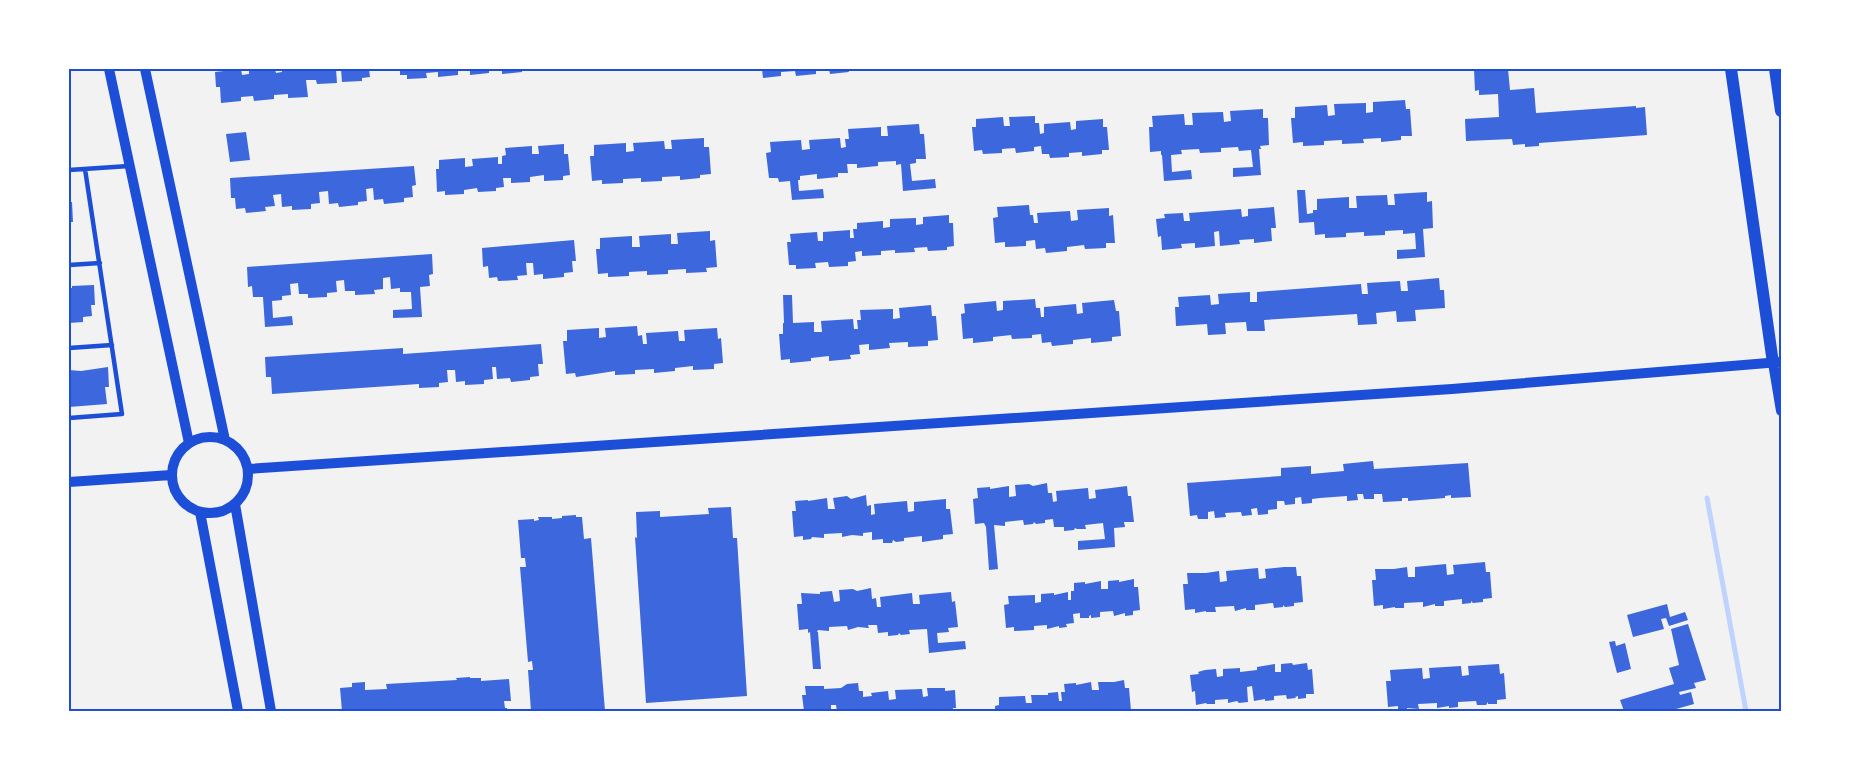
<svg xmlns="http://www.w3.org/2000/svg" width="1850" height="780" font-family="Commissioner,sans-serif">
  <rect width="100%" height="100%" fill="#f2f2f2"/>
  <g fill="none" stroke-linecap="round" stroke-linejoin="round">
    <path stroke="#bfd3fe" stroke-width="5" d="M1707,498l39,213"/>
  </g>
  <path fill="#3d67dc" d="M224,69h17l1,6 7,-1v-5h26l1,4 6,-1v-3h54l1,14 -20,1 -1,-4h-10l2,17 -20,1v-4l-14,1v4l-20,2 -1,-5 -12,1v4l-20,2 -1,-16h-4l-1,-15 9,-1z
    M341,69h28l1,8 -8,1v3l-20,1z
    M400,69h63v2h-5v4l-20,2v-5l-12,1 1,5 -20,1v-4h-7z
    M470,69h19v4l-19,2z
    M502,69h20v3l-20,2z
    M762,69h54v5l-20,2 -1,-5 -14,1v4l-18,2z
    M829,69h19l1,3 -19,2z
    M1474,69h34l2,21 24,-2 2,25 100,-7v2l9,-1 2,28 -108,8v3l-14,1v-3l-12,1 -1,-6 -46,2 -1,-22 34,-2 -1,-23 -19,1v-5l-4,1z
    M1405,100l1,9h4l2,27h-11v4l-20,2v-4l-18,1 1,4 -22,1v-4l-18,1v4l-21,1v-4l-10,1 -2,-25h4v-11l32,-2 1,11 7,-1 -1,-11 32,-1v10l7,-1v-10z
    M1263,109v9h5l1,27 -9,1 1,3h-2l2,26 -28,2v-9l20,-1 -2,-17 -12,1 -1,-4 -17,1v4l-21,1 -1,-4 -18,1 1,4 -11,1 1,17 19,-2 1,9 -28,2 -2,-26h-1v-4l-11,1 -1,-25h4l-1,-11 32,-2 1,11h8l-1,-12 31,-1 1,10 7,-1 -1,-10z
    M1035,116v7h4l1,11 4,-1v-9l26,-2 1,8 5,-1v-8l27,-2v8h4l2,23h-7v4l-20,2v-4l-13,1v4l-19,1 -1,-4h-7l-1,-8 -7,1v4l-18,2 -1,-5 -13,1v4l-19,1 -1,-4 -8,1 -2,-24h4v-8l27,-2 1,9h6l-1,-9z
    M919,124l1,10h4l2,25h-10v4l-6,1 2,17 23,-2 1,9 -33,3 -2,-27 -5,1v-4l-18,1v4l-21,2v-4h-10l1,9h-10v4l-21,2v-5l-17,2v4h-2l1,11 24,-2 1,9 -32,2 -2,-19 -11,1 -1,-4h-9l-3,-25 5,-1 -1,-10 31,-2 1,10 8,-1 -1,-9 31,-2 1,10 5,-1 -1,-8h4l-1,-10 33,-2v9h7l-1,-10z
    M246,132l4,28 -20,2 -4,-28z
    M704,138v9h5l2,27 -11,1v3l-20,2v-4l-18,1v4l-21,1v-4l-18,1v4l-21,1v-4l-10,1 -2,-25h4v-11l32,-2v9l8,-1 -1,-8 31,-2 1,8h7l-1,-9z
    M564,144v10h4l2,21 -7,1v4l-19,1v-6l-14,2v5l-19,1v-5h-8l1,9 -8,1v3l-18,1 -1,-4 -13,2v4l-19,1v-4l-8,1 -1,-23h3v-9l26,-2v9l8,-1 -1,-7 26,-2v7h4v-8l4,-1 -1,-7 27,-2v8h7l-1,-8z
    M414,166l2,19 -4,1 1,11 -9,1v4l-20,2 -1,-5 -9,1 -1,-12 -7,1 1,12 -9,1v3l-19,2 -1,-4 -9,1 -1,-13 -9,1 1,11 -9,1v5l-19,1v-4l-10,1 -1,-13 -8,1 2,11 -10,1 1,4 -20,2 -1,-5 -9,1 -1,-11h-4l-1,-20z
    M1297,190h8l2,24 6,-1v-3h4v-11l32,-2v11h8l-1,-12 31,-1 1,10h7l-1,-11 33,-2v10l5,-1 1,27 -10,1 2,28 -28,2v-9l19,-1 -1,-16 -12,1v-4l-18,1v4l-21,1v-4l-18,1v4l-21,1v-4l-10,1 -1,-13 -15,1z
    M69,202h3l1,20h-4z
    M1029,205l1,10h3l1,8h4l-1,-10 33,-2 1,10 7,-1 -1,-10 32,-2v8l4,-1 2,28h-9v5l-21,1 -1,-4 -17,2v4l-21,2 -1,-5 -9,1 -1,-9 -9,1v5l-21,1v-5l-10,1 -2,-25 5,-1 -1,-10z
    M1274,207l2,21h-5l1,13 -18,2v-4l-15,1 1,4 -20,2 -1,-15 -5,1 1,14 -20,2v-5l-14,1 1,4 -20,2 -1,-14 -3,1 -2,-18 9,-1 -1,-4 19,-1 1,8h6l-1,-8 52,-4 1,8 6,-1v-7z
    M949,215v8h4l1,23 -7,1v3l-19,1 -1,-4 -13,1 1,4 -20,1v-3l-14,1v4l-19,1v-5l-7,1 1,9 -8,1v4l-19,1 -1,-5 -13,1 1,5 -20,1v-4h-7l-2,-23h4l-1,-8 27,-2 1,9h5v-9l27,-2v8h4l-1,-9h4v-6l26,-2v7l7,-1v-8l26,-1v7l7,-1v-7z
    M710,231v10l5,-1 2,27 -11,1 1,4 -21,1v-4l-18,1v4l-21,1v-4l-18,1v4l-21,1v-4l-10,1 -2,-25h4v-11l32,-2v11h8l-1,-11 32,-2v10h7l-1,-11z
    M574,240l2,21h-4l1,11 -9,1v4l-21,2v-5l-9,1 -1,-12h-7l1,12 -10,1 1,4 -20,1 -1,-4 -8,1 -1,-12 -5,1 -1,-19z
    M432,254l1,20 -4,1 1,11 -10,1 2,30 -29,1v-8l19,-1 -1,-17h-11v-4l-9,1 -1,-12 -7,1v11l-9,1 1,4 -20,1v-4h-10l-1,-11 -8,1 1,11 -10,1v4l-19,1v-4h-9l-1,-11 -8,1 1,11 -9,1v4l-10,1 1,17 19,-2 1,9 -28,2 -2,-30h-10l-1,-11 -4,1 -1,-20z
    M1439,278l1,12h4l1,18 -30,2 1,11 -19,1 -1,-11 -20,2 1,11 -19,1 -1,-11 -93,6 1,11h-18l-1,-9 -21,1 1,11 -18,1 -1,-11 -31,2 -1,-19h4l-1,-10 32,-2 1,10 8,-1 -1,-10 32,-2v10h7v-10l104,-8 1,10h6l-1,-11 33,-2 1,10h7l-1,-10z
    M94,285l1,20h-4l1,11 -9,1v5l-14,1v-35h3v-2z
    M783,295h9l1,28 21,-1v10h8l-1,-11 32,-2 1,10h4l-1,-9h4l-1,-10 33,-1v10l7,-1 -1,-10 32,-3 1,11h4l2,24 -10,1v5l-20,1v-5l-19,1 1,5 -21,2v-6l-10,1 1,9 -10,1 1,4 -22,2v-5l-18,2v3l-21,2v-4l-9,1 -2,-26h4v-11h1z
    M1035,299l1,9h4l1,9h3v-10l32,-3 1,10 6,-1 -1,-10 32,-3 2,11h3l2,25 -9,1v4l-21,2v-5l-18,2v4l-21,2 -1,-4 -9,1 -1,-9 -9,1v3l-20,1 -1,-4 -18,2v4l-20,2v-5l-10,1 -2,-25 4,-1 -1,-9 32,-3 1,10 6,-1v-9z
    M637,326l1,10 4,-1 1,9h4l-1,-11 32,-2 1,10h6l-1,-11 33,-2 1,11 3,-1 2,25 -9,1v5l-21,1v-4l-18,2v3l-21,2v-4l-19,1v4l-20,1v-4l-39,6 -1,-4 -9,1 -3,-33h4v-11l32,-2v10l7,-1 -1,-9z
    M541,344l2,20h-5l1,12 -9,1v3l-19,2 -1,-4 -13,1 -1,-12h-4l1,12 -9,1v4l-19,1v-4l-9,1 -1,-12h-8l1,12 -9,1v4l-20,1v-4l-147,10 -1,-17h-5l-1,-20 138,-9v6z
    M108,367l1,20h-4l2,17 -38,3v-37l12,1z
    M1373,461l1,8 94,-6 3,34 -20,1v-3l-6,1v2l-37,3v-3h-6v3l-19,1 -1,-8h-8v5h-10l-1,-5h-6l1,6 -11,1v-5l-27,2 -8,1v4l-10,1 -1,-7 -6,1v6l-10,1 -1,-4h-7v8l-9,1v4l-10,1 -1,-7 -6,1 1,6 -10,1 -1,-4 -16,1 1,4 -11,1 -1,-7 -6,1v7h-10l-1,-4 -7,1 -3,-33 94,-7v-8l30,-2v8l33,-3 -1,-7z
    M1047,483l1,10h4l1,9 4,-1 -1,-10 32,-3 1,11 7,-1 -1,-8 32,-4 1,10h3l3,26h-10l1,5 -11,1 1,19 -37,3v-9l27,-2 -2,-16 -18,2 1,4h-9l-2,-1 -1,2 -10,1v-4h-10l-1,-8 -8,1v3l-9,1 -2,-2 -1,2 -9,1 -1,-5 -18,2v4l-11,-1 4,44 -9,1 -3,-43 -2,-4 -9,1 -2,-25 5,-1 -1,-10 13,-1v2l19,-3v11l7,-1 -1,-11 14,-1 4,2z
    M866,495l1,11 4,-1v10l4,-1 -1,-10 33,-3 1,11 6,-1v-9l32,-3v10h4l3,25 -10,1v4l-21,3v-6l-18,2v3l-8,1 -3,-2 -1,3h-9v-4l-11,1v-8l-9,1v3l-11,-1 -10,2v-4l-18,1v4l-12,-1 -1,2 -8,1v-4l-9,1 -2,-26h4l-1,-10 13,-1v1l19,-3 1,11h7l-2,-11 14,-2 4,3z
    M731,507l2,31h4l10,158 -101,7 -11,-166 2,1 -1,-26 24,-1v6l49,-3 -1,-6z
    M576,515v2h6l2,22 7,-1 14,173h-74l-3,-41h5l-1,-9 -4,1 -8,-95h6l-1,-9h-4l-3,-38 16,-1v2l5,-1 -1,-3h14v2l10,-1v-2z
    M1485,562l1,10h4l2,26 -9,1v3l-10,1 -2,-2v2l-9,1v-5l-18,2v5h-9v-2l-12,3v-5l-19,1v5h-9v-1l-12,2v-4l-9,1 -2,-26h4l-1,-11h19l13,-2 1,10h7v-10l31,-3 1,11 7,-1 -1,-9z
    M1284,567h12l1,9h4l2,26 -9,1v3l-9,1 -2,-2v2l-9,1 -1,-5 -18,2v5h-9v-2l-11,3 -1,-5 -19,1 1,5h-10v-1l-11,2v-4l-10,1 -2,-26h5l-1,-11h19l13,-2 1,11 7,-1 -1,-10 32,-3 1,11 7,-1 -1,-9z
    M1134,579v8h4l2,23 -7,1v4l-8,1v-3l-11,3 -1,-5 -13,1v5l-9,1v-3l-2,1v2h-9v-5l-7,1 1,9 -8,1 1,3 -8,1v-2l-12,3v-4l-13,1v4l-20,1v-4l-8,1 -2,-23 5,-1 -1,-8 27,-1v8l6,-1v-8l13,-1v2l14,-3v8h3v-9h3v-8l11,-1v2l16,-3v8h7v-8l11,-1v2z
    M871,588l1,11 4,-1 1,9h4l-1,-10 32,-4 1,11h7l-1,-9 32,-3 1,10 3,-1 3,26 -10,1 1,4 -12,1 1,10 27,-2 1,8 -37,4 -2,-24 -18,1 1,4 -9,1 -2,-2 -1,2 -10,1v-4l-10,1 -1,-8h-9l1,3 -11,-1 -10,3 -1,-4 -18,1v4l-11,-1 -1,2h1l3,37h-8l-3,-37 -2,1v-4l-9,1 -2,-26h5l-1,-11 19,1v-2l12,-1 2,11 6,-1 -1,-11 14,-1 4,2z
    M1667,604l3,13 15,-5 3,8 -19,6 -3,-8 -5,1 3,10 -31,8 -6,-22z
    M1688,624l18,56 -12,3 2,5 -17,4 1,3 11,-3 3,12 -18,5v2h-52l-4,-11 54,-16 -5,-16 10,-3 -8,-36z
    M1615,641l1,5 9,-3 6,26 -14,4 -8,-31z
    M1292,663l1,2 14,-2 1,7 4,-1 2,25h-8v4l-8,1v-3l-3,1 1,1 -9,1 -1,-4 -12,1v4l-9,1v-2l-11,2 -2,-15 -5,1 1,15 -9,1 -2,-2 -9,2v-4l-13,1v4h-8l-1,-1 -10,2 -1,-14 -3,1 -2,-17 9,-1 -1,-2 7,-2 11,-1 1,8 6,-1v-7l17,-1v4l17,-2v-3l18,-3v8h6v-8z
    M1499,664l1,10 4,-1 2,26 -9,1v4h-9v-2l-2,3h-9l-1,-4 -18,1v5l-9,1v-2l-12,2v-5l-19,1 1,5 -12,-1v2l-9,1v-5l-10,1 -2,-26h5l-1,-11 32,-2 1,11 7,-1 -1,-10 32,-2 1,10 7,-1 -1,-9z
    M470,677v1h11v3l28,-2 2,22h-7l1,7h2l1,3h-166l-2,-23 12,-1v-4l13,-1v8l22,-1 -1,-5 71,-4 -1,-2z
    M1124,680l1,8h4l2,23h-136v-5l4,-1v-8l26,-1 1,7h6l-1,-8h17v-2l10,-1 1,9h3l-1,-9h4l-1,-8 12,-1v2l15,-3 1,8h7l-1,-8h16z
    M858,683l1,8h4v6l9,-1 -1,-3 17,-2 1,9 7,-1 -1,-9 27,-1 1,8 5,-1 -1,-8h18v3l10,-1 1,18h-3v3h-116l-1,-6h-5v6h-27l-2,-16h4l-1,-9h19v3l17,-1 6,-4z"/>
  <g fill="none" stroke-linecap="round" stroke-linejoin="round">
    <path stroke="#1d4ed8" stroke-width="4.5" d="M69,170l60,-4
      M69,265l31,-2
      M69,348l43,-3
      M69,418l53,-4 -37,-245"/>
    <path stroke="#1d4ed8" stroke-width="10" d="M109,69l80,374
      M145,69l80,371
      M1773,363l8,48
      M172 475a38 38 0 1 1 76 0a38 38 0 1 1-76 0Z
      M248,469l1204,-80 329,-27
      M69,482l102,-7
      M235,504l36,207
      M200,512l38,199"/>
    <path stroke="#1d4ed8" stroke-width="12" d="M1731,69l42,294
      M1775,69l6,42"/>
  </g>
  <rect width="1850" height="780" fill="none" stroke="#ffffff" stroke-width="141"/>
  <rect x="70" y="70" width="1710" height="640" fill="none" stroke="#1d4ed8" stroke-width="2"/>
</svg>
